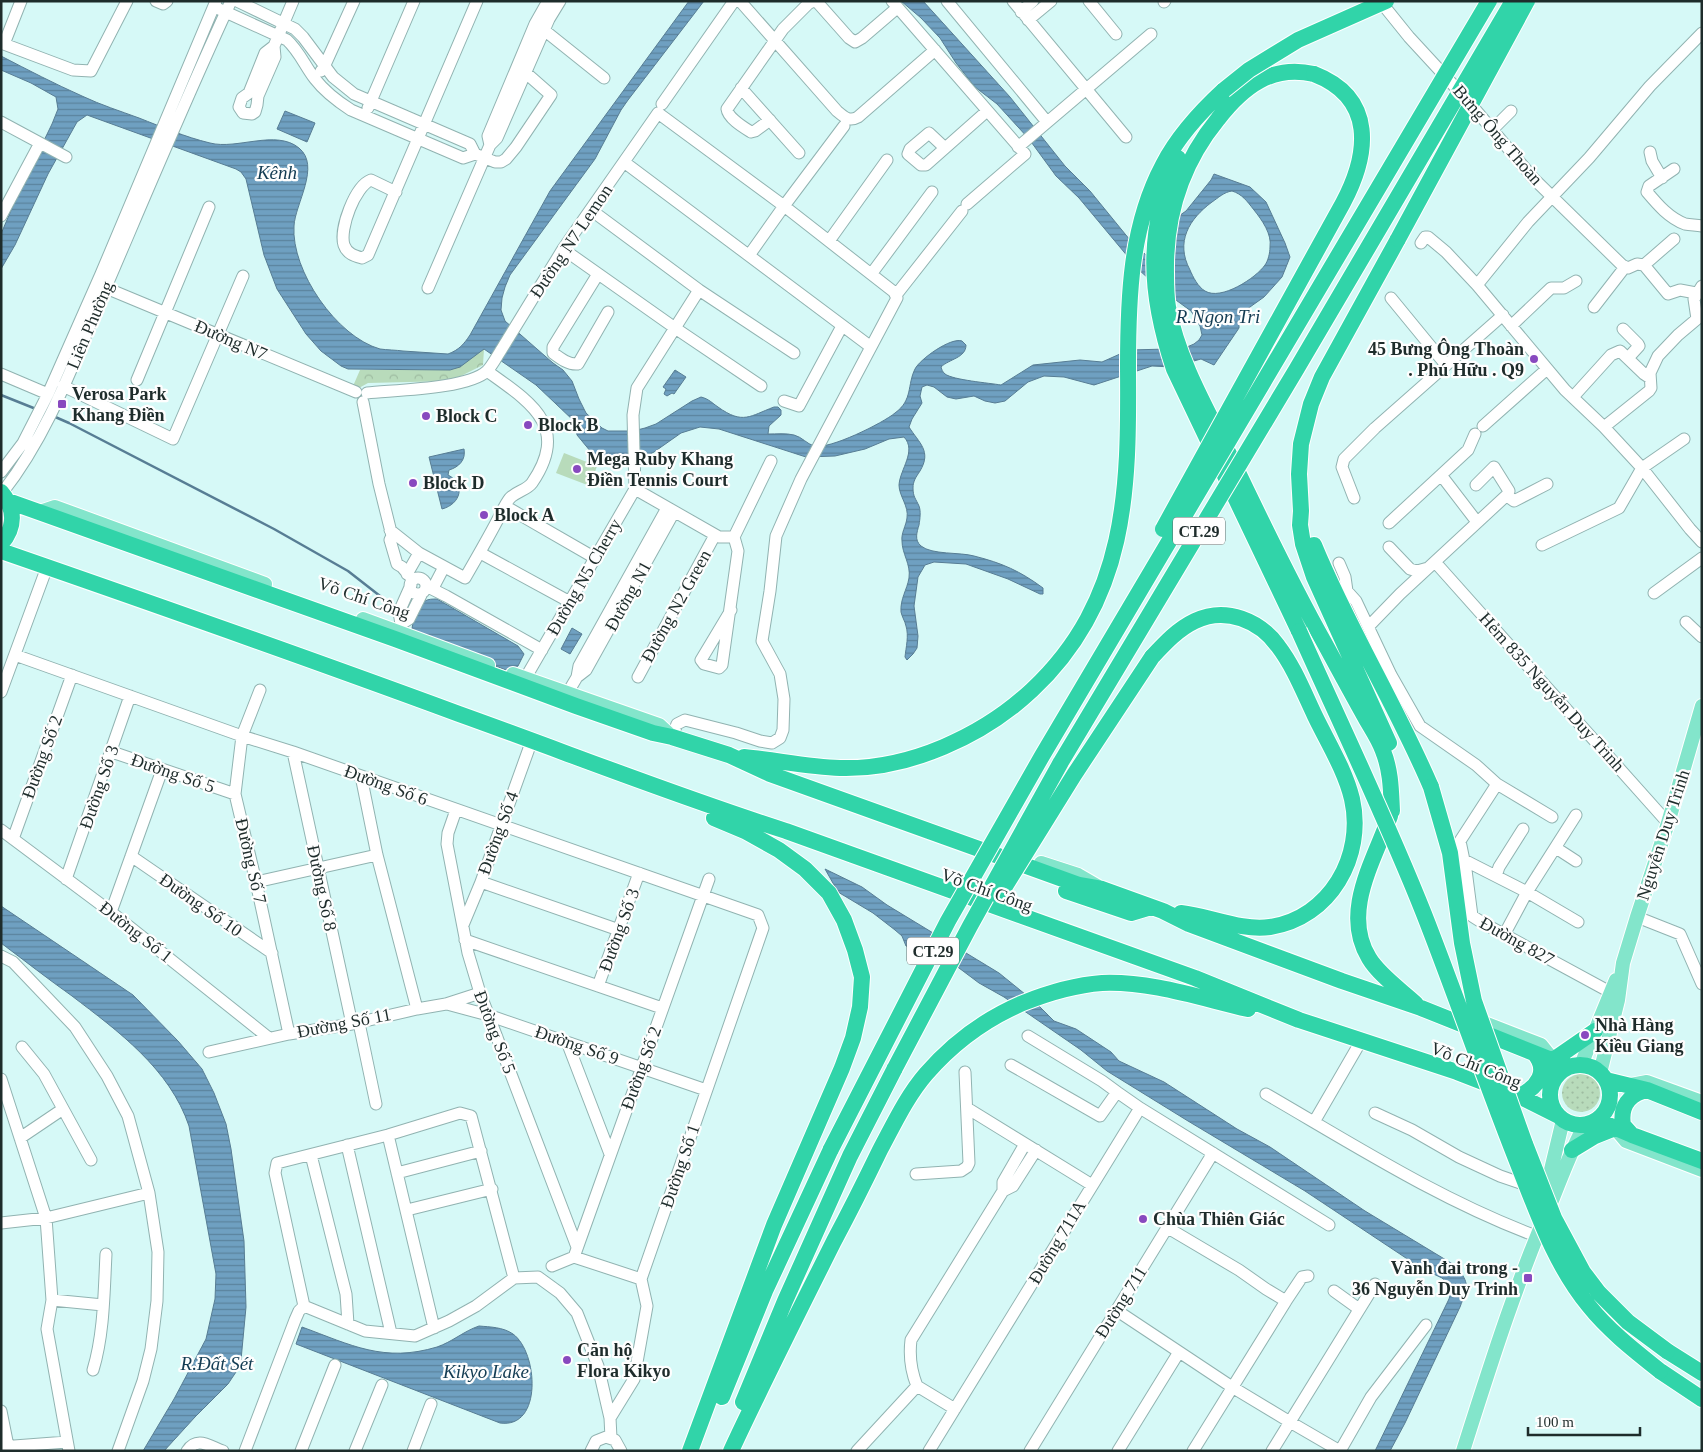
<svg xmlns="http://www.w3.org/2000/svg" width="1703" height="1452" font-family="'Times New Roman',serif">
  <defs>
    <pattern id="grass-dots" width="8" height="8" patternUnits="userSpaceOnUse" patternTransform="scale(1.25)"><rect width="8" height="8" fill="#b8dbbb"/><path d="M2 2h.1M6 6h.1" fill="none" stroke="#9ebca1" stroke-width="1.8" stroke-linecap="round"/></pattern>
    <pattern id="park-crowns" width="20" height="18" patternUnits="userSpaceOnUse" patternTransform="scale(1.25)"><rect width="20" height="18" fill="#b8dbbb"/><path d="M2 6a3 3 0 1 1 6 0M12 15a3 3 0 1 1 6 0" fill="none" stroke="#9ebca1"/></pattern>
    <pattern id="water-rules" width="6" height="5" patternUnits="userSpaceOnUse" patternTransform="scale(1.25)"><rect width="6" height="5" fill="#6fa0c1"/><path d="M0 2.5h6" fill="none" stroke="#5b839d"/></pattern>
  </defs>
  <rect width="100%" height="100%" fill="#d6f9f7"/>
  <path fill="url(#grass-dots)" d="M1562 1093a19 19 0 1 1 38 0a19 19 0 1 1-38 0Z"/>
  <path fill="url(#park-crowns)" d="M484,349l-1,16 -32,16 -83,2 -18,10 10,-23h90z"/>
  <path fill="#b8dbbb" d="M564,453l33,13 -7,20 -34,-13z"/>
  <path fill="url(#water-rules)" stroke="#577d94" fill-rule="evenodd" d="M689,1h15l-76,99 -7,10 -26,49 -85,116 -5,12 -3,11 -1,12 4,11 48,42 10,7 9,11 7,18 7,14 16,15 6,3h25l12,-3 11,-4 36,-23 9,-4c8,2 11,6 17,10 25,18 32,9 56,0h4l3,3v5l-12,11 -1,8c8,0 18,-1 26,1 8,2 13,9 20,11 15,4 69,-23 81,-33 18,-13 12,-28 20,-44 5,-10 36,-32 47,-28l4,4c0,13 -17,14 -25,22 1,3 1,4 4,7 8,6 44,9 56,11l32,-20 47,-5 22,2 27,-12 39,-1 19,-2 7,-3 5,-4 3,-5 -2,-9 -9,-15 -33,-24 -19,-17 -60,-72 -23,-22 -27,-37 -32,-35 -22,-17 -19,-24 -16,-25 -19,-20 -20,-17h22l87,96 55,69 25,25 40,49 17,16 29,-38 10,-7 25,-31 3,-6 36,13 16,15 19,41 5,14 -8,20 -18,20 -21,15 -4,9v7l-25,37 -13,-6 -29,8 -20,-1 -58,19 -30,-8 -20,-1 -16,6 -23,19 -10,2 -10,-2 -11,-5 -18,3 -9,-2 -13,-10 -7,-2 -5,2 -2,9 2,7 -10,16 -3,8c10,16 23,24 11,44 -4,6 -7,10 -7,17 0,9 3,11 6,18 2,5 1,13 0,19 -2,7 -5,15 2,21 11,9 39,6 53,10 28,7 46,15 69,32v6h-3l-32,-15 -42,-15 -32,-2 -9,3 -7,12 -4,29 4,30 -1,12 -4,6 -6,6 -2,-3c1,-10 4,-21 1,-31 -1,-5 -4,-9 -5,-14 -1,-13 6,-22 8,-34 2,-14 -7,-24 -7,-37 -1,-8 4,-15 5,-23 2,-12 -8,-22 -8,-33 1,-16 18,-34 5,-48l-15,2 -24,10 -30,7 -29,1 -87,-28 -19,-2 -19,6 -27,19 -10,5 -22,4 -14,-1 -10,-4 -7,-4 -14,-17 -2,-13 -39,-37 -52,-36 -24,18 -10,3 -102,-1 -7,-3 -20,-15 -15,-17 -29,-45 -13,-34 -18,-76 -5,-7 -5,-3 -149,-54 -10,7 -29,52 -33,71 -14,24v-35l17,-40 34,-70 6,-15 -2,-12 -25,-14 -30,-13v-14c27,14 54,28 81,40 19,9 38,15 57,22 23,9 46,19 71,25 27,7 66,-14 89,5 22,18 -4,56 -5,78 -3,45 43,111 86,123 7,1 16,1 23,2 15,1 30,2 45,3 11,-4 16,-10 22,-19l80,-144zM1232,191c10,3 15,10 22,19 8,10 18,24 16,37 0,6 -2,14 -5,18 -9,13 -44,36 -60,26 -7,-4 -12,-14 -15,-21 -15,-28 -1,-51 22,-68 6,-4 12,-10 20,-11z
    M285,111l30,12 -8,19 -30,-13z
    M675,370l11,7 -12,17 -2,-1 -5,3 -3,-2 2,-5 -3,-2z
    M464,449c2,11 -5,18 -15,21l-1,5c18,9 13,29 -6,34l-13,-52z
    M437,599l81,47 6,8 -6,12 -9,5 -92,-34 -5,-5c-1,-7 6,-27 13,-31 3,-2 8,-2 12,-2z
    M572,628l10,6 -12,20 -9,-5z
    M825,869l37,18 25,18 112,68 37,30 18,18 22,8 35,23 8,9 45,21 73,47 33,18 95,64 91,55c14,18 12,20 4,41l-55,116 -15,28h-15l74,-152 2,-7 -3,-8 -6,-6 -21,-10 -116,-77 -117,-70 -81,-50 -26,-21 -77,-53 -25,-14 -36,-27 -12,-5 -25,-5 -4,-10 -7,-6 -22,-17 -35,-21z
    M1,906l132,89 45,46 24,28 12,24 12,31 5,25 13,92 2,66 -5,53 -5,12 -8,12 -33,33 -31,34h-21l31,-52 32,-60 9,-40 1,-25 -27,-148c-19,-57 -71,-95 -117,-130 -24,-17 -47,-35 -71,-53z
    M479,1326c11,1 24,1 34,8 25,18 30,95 -13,89l-204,-79 6,-17c49,18 82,36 135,20 15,-5 27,-16 42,-21z"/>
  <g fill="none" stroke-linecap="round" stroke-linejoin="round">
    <path stroke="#577d94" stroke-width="2.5" d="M1,395l35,14
      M53,416l16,7 205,106 74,42 41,32 8,4"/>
    <defs>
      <path id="minor" d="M156,1l7,3 4,-3
        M237,1l58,28 8,8 30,40 21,17 116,50 5,10 20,8h6l5,-3 10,-12 35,-52 -25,-22
        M740,1l97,110c7,6 12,11 21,6l77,-67
        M892,1l133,153 -58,50
        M947,1l100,121
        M1013,1l113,136
        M1089,1l27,33
        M1380,1l29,36 59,64 66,78 88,86 6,3 9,-4 7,1 24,29 12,-4 16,3
        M1164,2l1,-1
        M219,9l68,31c12,11 18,26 28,39 10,13 22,22 36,31l112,48 12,-4
        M1021,12l12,-11
        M1028,20l23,-19
        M539,26l65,52
        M1702,33l-52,53 -61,72 -61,64 -51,63 88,105 39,37 38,41 48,61 12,13
        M1,43l72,27 18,1 36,-70
        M4,44l17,-43
        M274,46l1,11 -17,39 -1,9 -2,7 -3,2 -9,-1 -4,-6 3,-9 7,-5 16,-40 9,-7 19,-45
        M321,71l3,-4 30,-66
        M741,88l58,65
        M662,104l72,-103
        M368,108l46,-107
        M770,120l-15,11 -4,1c-8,-5 -23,-14 -24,-23l56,-80 25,-25 5,-3 5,2 31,35 6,4 7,-4 35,-30
        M1,122l39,21 -39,73
        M1493,129l18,-18
        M40,143l26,14
        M490,145l-2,-9 47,-112 13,-23
        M1018,147l133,-113
        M945,148l-16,-15 -19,16 -2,5 13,11h5l61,-54
        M1650,152l2,9 10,17
        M624,162l247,185
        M1674,169l-25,17 -2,6c11,13 22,26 38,32 6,1 11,1 17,2
        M396,192l-25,-12c-16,6 -32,49 -27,65 3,9 11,11 18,13l6,-3 109,-254
        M591,210l108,80 95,63
        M829,241l58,-81
        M1421,243l4,-6h3l18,15 31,33
        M563,249l112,79 86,58
        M750,254l34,-48 60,-80
        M1644,265l30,-26
        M872,273l60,-81
        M598,274l-45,73v6c8,6 16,12 25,11l30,-52
        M106,288l250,104
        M428,288l62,-143 7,-7 52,-119 11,-18
        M896,295l66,-84
        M1391,298l55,67
        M1594,307l31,-40
        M1511,326l40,-38h13l12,-7
        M1623,329l15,15 1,2 -11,12
        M1,374l47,20
        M137,380l72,-173
        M63,386l110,53 70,-163
        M367,393c28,-3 101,-4 120,-22 4,-4 8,-11 11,-16l65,-106 95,-136 126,93 110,86 3,6 -96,181 -25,57 -6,55 -8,50 18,33 4,25 -1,31 -3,8 -8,5 -12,-2 -24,-8 -51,-13 -8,4 -5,13
        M1573,397l38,-42 9,-4 24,23 6,4
        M784,401l15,5 43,-80
        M363,402l16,82 13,52 -2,4 7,24 5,3 11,13
        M1483,426l64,-57
        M1604,427l45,-36 2,-3 -1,-15 8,-17 20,-21 19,-16 -3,-20 8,-13
        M1,472l22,-29 25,-49 53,-120 115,-273
        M1441,475l27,-25 7,-16
        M635,489l84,48h15
        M2,493c45,-57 70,-126 98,-192 43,-100 85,-201 131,-300
        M1507,496l7,5 33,-17
        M1354,498l-12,-31 2,-8 31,-31 128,-113
        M510,509l85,49
        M1389,523l52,-48 36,47
        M390,530l29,23
        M734,537l37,-76
        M1542,545l77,-37 23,-40 42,-29
        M1389,547l21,22 7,2 11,-3
        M484,555l86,47
        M1435,562l233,261
        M1339,563l6,14 2,14 9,10 35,74 29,51 56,39 21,19 55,33
        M407,574l12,-21 46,25c11,-19 22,-38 32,-57 4,-7 8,-17 13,-23 7,-7 17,-8 22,-15 39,-57 -2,-81 -45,-112
        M410 586a8 8 0 1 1 16 0a8 8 0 1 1-16 0Z
        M426,586l20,10 96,54
        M433,588l11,-21
        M1654,593l48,-35
        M731,610l-30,50 3,4 15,4 3,-3 16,-114 -4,-14
        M1686,622l16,15
        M401,624l8,-5 13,-26
        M1369,626l31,-32 108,-100 1,-3 -15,-24 -18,18
        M395,639l6,-15 -2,-12 12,-27
        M15,655l227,81 51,16 465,163 5,13 -122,351 6,27 -13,73 -24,39
        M577,677l9,-7 88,-158
        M638,677l77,-142
        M522,684l113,-195 -2,-74 4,-27 62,-98
        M260,690l-18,46 -7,58 21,88 33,152
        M1,692l46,-125
        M564,699l13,-22 2,-11 88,-158
        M112,752l123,42
        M293,752l59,272
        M361,776l16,79 40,154
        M1497,784l-37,57 6,29 6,46 11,7 127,69
        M456,810l-8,23 -1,11 21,109 12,40 97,254
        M1,830l110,82 158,126
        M13,839l59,-164
        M1556,848l20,13
        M131,856l141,97
        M1464,860l63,32 51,30
        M1496,876l3,-9 24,-38
        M66,879l64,-183
        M256,882l121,-27
        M481,882l138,48
        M111,912l51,-142
        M1637,917l43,17 22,50
        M463,925l18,-43 51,-142
        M1504,935l23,-43 49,-77
        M465,940l197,68
        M1,956l12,6 62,65 32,49 21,40 21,77 9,59 -1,49 -6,48 -8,32 -25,70
        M598,986l41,-113
        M447,1004l41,11 218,75
        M359,1023l17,81
        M1028,1036l74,45 15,11
        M567,1042l43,112
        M22,1047l22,27 47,86
        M209,1052l80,-18 63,-10 65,-15 29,-5 34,-11
        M1011,1065l89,51 17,-24 23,16
        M1,1079l45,139 6,82 -5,29 22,122
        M1266,1094c88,51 174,106 270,142
        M967,1108l125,77
        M1375,1113l37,17 47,27 41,19 29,10
        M1314,1122l47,-81
        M388,1135l46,193
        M20,1138l43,-29
        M347,1145l44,188
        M311,1155l35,139 2,30
        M397,1173l84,-22
        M916,1174l45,-3 6,-4 2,-4 -4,-91
        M1003,1191l10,-5 23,-36
        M407,1210l85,-21
        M1,1223l45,-5 103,-25
        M1168,1228l71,42 27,19 20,12
        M574,1257l135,-378
        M574,1257l67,22
        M552,1266l22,-9
        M1334,1291l25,18
        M52,1300l51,5
        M304,1306l-29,-133 2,-10 111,-28 72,-22 11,3 43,162
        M304,1306l61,25 50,5 34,-15 27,-15 38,-28 24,-1 22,16 17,20 21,53 12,52 1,20
        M1116,1310l116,77 58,35 50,29
        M93,1370c11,-36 11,-78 13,-116
        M955,1409l-38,-23c-6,-15 -8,-30 -6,-46l92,-149v-9l22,-38
        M1,1411l8,40
        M1,1447l66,-5
        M187,1451c10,-15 22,-5 36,0
        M245,1451l50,-131 4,-9 5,-5
        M301,1451l34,-86
        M355,1451l27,-66
        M413,1451l18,-47
        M591,1451l5,-10 10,-4 9,3 6,11
        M857,1451l60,-65
        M929,1451l211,-343 189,117
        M1030,1451l183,-298
        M1118,1451l61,-99
        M1193,1451l93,-150 16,-24 6,-1
        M1272,1451l103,-167
        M1340,1451l31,-54 55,-72"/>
      <path id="major" d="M40,512l15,-5 210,77
        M363,619l125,46
        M513,674l146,51 13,12
        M1041,863l37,12 19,11
        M1474,1019l67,26 12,15
        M1581,1065l35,-85
        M1600,1073l18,-73 5,-37 14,-46 31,-94 34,-117
        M1631,1085l16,-3 55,20
        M1615,1128l11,13 76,29
        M1544,1199l19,-79
        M1463,1451c27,-85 54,-171 90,-253 10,-25 19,-50 32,-73"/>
      <path id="highway" d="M1314,74c-42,-10 -71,13 -96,45 -36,44 -53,97 -52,154 0,11 0,23 2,34 10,55 42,108 66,157 29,61 58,121 91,180 13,24 26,48 40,73 6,11 14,22 18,34 8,20 8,40 9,60
        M1178,158c-33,73 -29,136 -4,211l125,262
        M1,492c14,16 15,35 0,52
        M8,501l387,138 181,67 77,27 19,4 57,18 41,19 309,111 23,4 61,22 26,13 153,57 79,27 148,59
        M1314,545c34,83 82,160 117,242
        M1,551c153,53 306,107 458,163 109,39 217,82 327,117l409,147 104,42 158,52 62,24 38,19
        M1152,657c13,-14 26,-28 43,-36 31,-15 65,0 83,25 16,21 26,47 37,70 13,27 30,54 37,83 13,57 -22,119 -82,128 -30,4 -60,-11 -89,-14
        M1389,743l-75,-166 -11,-33 -3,-19 1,-14 -2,-37 2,-30 10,-40 11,-27 76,-138
        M744,757c32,3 64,10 96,11 69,2 143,-32 192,-78 96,-90 97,-201 96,-323 0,-68 2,-140 35,-202 15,-29 37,-53 61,-75
        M1390,816c-16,45 -49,96 -21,142 10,17 33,33 47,46
        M1066,891l65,22 20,-6
        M1550 1095a30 30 0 1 1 60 0a30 30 0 1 1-60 0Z
        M1552,1068l1,-8 42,-29
        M1606,1080l41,10 55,22
        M1519,1096c18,-8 31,-25 15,-43
        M1597,1120l35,15 70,26
        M1632,1135l-9,-10c-3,-18 6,-31 24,-35
        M1572,1150l23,-14 20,-8
        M1667,1351l35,22
        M1660,1371l42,28
        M722,1397l43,-106 66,-142
        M743,1402l42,-101 65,-145 45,-88
        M690,1451l84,-226 68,-157 11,-30 7,-31 2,-30 -7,-27 -11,-30 -15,-27 -24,-24 -26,-19 -34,-19 -31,-13
        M731,1451c33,-71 68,-140 103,-210 16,-30 31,-60 46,-91 14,-26 27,-54 46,-76 27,-31 59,-55 97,-71 25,-10 52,-18 79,-20 49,-2 98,15 146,26"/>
    </defs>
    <use href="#minor" stroke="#91b3b1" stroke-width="13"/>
    <use href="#major" stroke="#fff" stroke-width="16"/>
    <use href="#highway" stroke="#fff" stroke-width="18"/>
    <use href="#minor" stroke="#fff" stroke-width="11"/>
    <use href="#major" stroke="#83e5cb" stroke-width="14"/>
    <use href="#highway" stroke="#31d4a9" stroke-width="16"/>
    <defs>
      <path id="highway-bridge" d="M1224,90l25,-20 49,-30 88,-39
        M1398,239l129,-238
        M1163,529l180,-326c26,-49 33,-105 -29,-129
        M1299,631c42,94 87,187 125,283 33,84 62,170 96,255 19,48 36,97 69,137 20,25 46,45 71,65
        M1431,787l19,66 12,90 12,58 51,143 29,74 29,54 16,21 29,29 39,29
        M999,896l75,-121 78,-118
        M895,1068l75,-142 91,-164 235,-392 217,-369
        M831,1149l117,-228 94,-165 447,-755"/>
    </defs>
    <use href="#highway-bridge" stroke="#fff" stroke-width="18" stroke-linecap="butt"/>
    <use href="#highway-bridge" stroke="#31d4a9" stroke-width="16"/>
  </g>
  <g fill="#8849bf" stroke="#fefefe" stroke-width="2">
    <circle cx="1534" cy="359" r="5"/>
    <rect x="57" y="399" width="10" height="10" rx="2.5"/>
    <circle cx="426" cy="416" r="5"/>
    <circle cx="528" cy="425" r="5"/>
    <circle cx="577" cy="469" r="5"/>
    <circle cx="413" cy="483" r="5"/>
    <circle cx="484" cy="515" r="5"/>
    <circle cx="1585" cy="1035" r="5"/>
    <circle cx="1143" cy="1219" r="5"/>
    <rect x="1523" y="1273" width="10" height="10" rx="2.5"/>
    <circle cx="567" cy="1360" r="5"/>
  </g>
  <g text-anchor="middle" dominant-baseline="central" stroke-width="4.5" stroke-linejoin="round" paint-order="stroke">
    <g fill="#fefefe" stroke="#616b6a" stroke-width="1">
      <rect x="1173" y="517.5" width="52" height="27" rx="4"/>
      <rect x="907" y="937.5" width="52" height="27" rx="4"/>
    </g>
    <g font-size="16" font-weight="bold" fill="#1e2c2b">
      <text x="1199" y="531">CT.29</text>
      <text x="933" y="951">CT.29</text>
    </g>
    <g font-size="18" fill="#1e2c2b" stroke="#fefefe">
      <text transform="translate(1498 135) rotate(49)">Bưng Ông Thoàn</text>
      <text transform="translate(571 241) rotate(-56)">Đường N7 Lemon</text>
      <text transform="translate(90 325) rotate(-67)">Liên Phường</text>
      <text transform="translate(231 340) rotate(23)">Đường N7</text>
      <text transform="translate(584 577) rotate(-60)">Đường N5 Cherry</text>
      <text transform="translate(628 596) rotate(-61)">Đường N1</text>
      <text transform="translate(364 598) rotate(19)">Võ Chí Công</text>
      <text transform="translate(676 606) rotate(-61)">Đường N2 Green</text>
      <text transform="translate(1552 692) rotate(48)">Hẻm 835 Nguyễn Duy Trinh</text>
      <text transform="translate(42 757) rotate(-70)">Đường Số 2</text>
      <text transform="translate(173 773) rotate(19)">Đường Số 5</text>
      <text transform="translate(386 785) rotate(20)">Đường Số 6</text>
      <text transform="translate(99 787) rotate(-71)">Đường Số 3</text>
      <text transform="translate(498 833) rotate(-70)">Đường Số 4</text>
      <text transform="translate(1663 835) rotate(-72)">Nguyễn Duy Trinh</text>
      <text transform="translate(251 861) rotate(77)">Đường Số 7</text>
      <text transform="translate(322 888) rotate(78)">Đường Số 8</text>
      <text transform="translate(987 890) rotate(20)">Võ Chí Công</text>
      <text transform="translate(201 905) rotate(35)">Đường Số 10</text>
      <text transform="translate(619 930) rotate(-70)">Đường Số 3</text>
      <text transform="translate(136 932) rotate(38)">Đường Số 1</text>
      <text transform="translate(1517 941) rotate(29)">Đường 827</text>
      <text transform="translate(344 1023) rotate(-11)">Đường Số 11</text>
      <text transform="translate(495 1032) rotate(69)">Đường Số 5</text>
      <text transform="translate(577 1045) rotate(19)">Đường Số 9</text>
      <text transform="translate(1476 1065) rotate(22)">Võ Chí Công</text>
      <text transform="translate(641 1068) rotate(-70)">Đường Số 2</text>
      <text transform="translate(680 1166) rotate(-71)">Đường Số 1</text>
      <text transform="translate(1057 1242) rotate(-59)">Đường 711A</text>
      <text transform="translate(1121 1302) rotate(-58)">Đường 711</text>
    </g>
    <g font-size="18" font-weight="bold" fill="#1e2c2b" stroke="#fefefe" text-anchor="start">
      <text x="1524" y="349" text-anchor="end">45 Bưng Ông Thoàn<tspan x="1524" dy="21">. Phú Hữu . Q9</tspan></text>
      <text x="72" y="394">Verosa Park<tspan x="72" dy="21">Khang Điền</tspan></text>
      <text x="436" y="416">Block C</text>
      <text x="538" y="425">Block B</text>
      <text x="587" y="459">Mega Ruby Khang<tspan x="587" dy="21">Điền Tennis Court</tspan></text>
      <text x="423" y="483">Block D</text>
      <text x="494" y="515">Block A</text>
      <text x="1595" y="1025">Nhà Hàng<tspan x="1595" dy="21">Kiều Giang</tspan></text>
      <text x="1153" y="1219">Chùa Thiên Giác</text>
      <text x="1518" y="1268" text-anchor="end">Vành đai trong -<tspan x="1518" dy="21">36 Nguyễn Duy Trinh</tspan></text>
      <text x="577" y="1350">Căn hộ<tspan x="577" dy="21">Flora Kikyo</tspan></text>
    </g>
    <g font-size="19" font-style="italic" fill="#133c53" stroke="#fefefe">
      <text x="277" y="172">Kênh</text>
      <text x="1218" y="316">R.Ngọn Tri</text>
      <text x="217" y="1363">R.Đất Sét</text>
      <text x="486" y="1371">Kikyo Lake</text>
    </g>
  </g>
  <rect width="1703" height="1452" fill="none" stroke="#1e2c2b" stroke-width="5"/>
  <path d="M1528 1427v8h112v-8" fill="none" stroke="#1e2c2b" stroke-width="2.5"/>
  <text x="1536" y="1427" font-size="15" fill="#1e2c2b" stroke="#fefefe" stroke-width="4" paint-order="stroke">100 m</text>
</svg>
